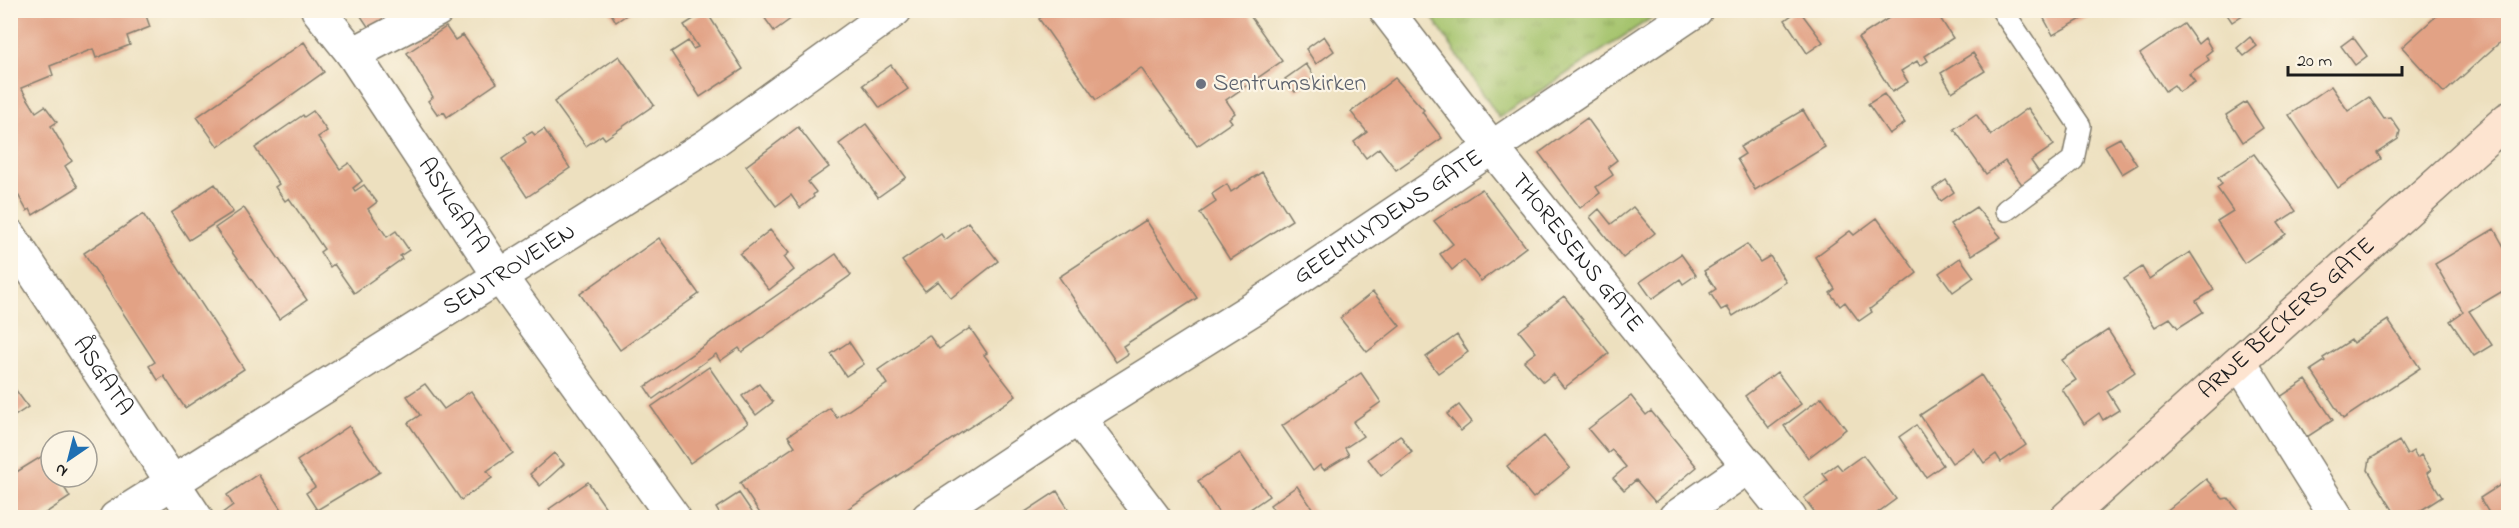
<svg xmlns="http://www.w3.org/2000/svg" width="2519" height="528" font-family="'Indie Flower',sans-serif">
  <defs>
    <pattern id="grass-tufts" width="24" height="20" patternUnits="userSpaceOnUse" patternTransform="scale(1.5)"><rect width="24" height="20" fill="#a3c26a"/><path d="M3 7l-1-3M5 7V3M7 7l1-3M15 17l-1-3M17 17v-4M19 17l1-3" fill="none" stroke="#8ca65b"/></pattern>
  </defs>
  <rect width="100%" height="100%" fill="#fcf5e5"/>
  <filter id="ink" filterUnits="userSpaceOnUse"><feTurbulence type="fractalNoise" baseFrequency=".0167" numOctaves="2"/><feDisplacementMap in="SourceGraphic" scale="12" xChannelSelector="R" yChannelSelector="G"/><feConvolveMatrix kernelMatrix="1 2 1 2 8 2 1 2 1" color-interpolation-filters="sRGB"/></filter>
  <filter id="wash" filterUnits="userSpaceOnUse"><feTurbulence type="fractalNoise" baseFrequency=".008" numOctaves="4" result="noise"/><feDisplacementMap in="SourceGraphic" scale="24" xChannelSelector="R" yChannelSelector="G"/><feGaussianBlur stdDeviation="1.35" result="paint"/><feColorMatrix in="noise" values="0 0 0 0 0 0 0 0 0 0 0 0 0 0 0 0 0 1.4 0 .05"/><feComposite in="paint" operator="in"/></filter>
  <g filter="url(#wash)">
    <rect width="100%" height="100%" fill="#ede0bf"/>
    <path fill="url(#grass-tufts)" stroke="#606f43" stroke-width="1.5" d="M1428,11h234l-163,107z"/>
    <g id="blocks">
      <path fill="#e2a285" d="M10,10h134l6,17 -23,9 3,9 -34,13 -3,-9 -43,17 3,9 -32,13 15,24 9,-6 12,16 -6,4 21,35 -7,5 13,21 -45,28 -3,-6 -3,2 -17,-31z
        M357,10h51l-35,24z
        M609,10h25l-18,12z
        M759,10h44l-29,21z
        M1051,10h195l36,51 -56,39 9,13 -6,5 3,4 -35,24 -56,-78 -45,32 -57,-81z
        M1799,10l24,32 -16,11 -22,-33z
        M1901,10h34l18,28 -28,18 3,5 -8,5 -3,-5 -16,10 7,11 -16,10 -34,-54z
        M2047,10h46l1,2 -41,23 -12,-22z
        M2224,10h26l-18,12z
        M2443,10h65v25l-64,58 -42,-46z
        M706,11l37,58 -43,28 -29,-45 17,-11 5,8 5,-2 -14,-22z
        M2184,24l14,20 7,-6 7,12 -6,5 3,5 -20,14 6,8 -16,10 -5,-7 -9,6 -25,-37z
        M446,27l9,13 8,-5 34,48 -50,34 -3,-5 -6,3 -10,-14 5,-4 -26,-44z
        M1324,36l10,15 -18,13 -10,-15z
        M2250,37l7,9 -13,10 -7,-8z
        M2353,37l14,19 -12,9 -14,-19z
        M304,42l20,30 -106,75 -21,-30z
        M1973,53l12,18 -33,21 -11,-19z
        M619,56l35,49 -49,34 -3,-4 -16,11 -32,-44z
        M1306,64l9,13 -20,15 -10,-13z
        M891,65l17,24 -28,19 -17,-23z
        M1395,78l29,32 -2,2 20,26 -46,32 -17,-22 -13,10 -12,-16 13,-10 -16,-20z
        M2331,86l17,25 21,-14 15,22 7,-1 9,13 -2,8 -21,14 4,6 -43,29 -49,-73z
        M1884,94l21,29 -16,11 -21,-30z
        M2246,102l17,26 -20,14 -17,-27z
        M2028,108l26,37 -23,16 12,17 -17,12 -21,-29 -19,13 -32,-45 22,-15 15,21z
        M1803,110l22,37 -70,43 -18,-31 8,-5 -5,-7z
        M313,111l14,20 -9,6 22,32 9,-6 13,18 -9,7 2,3 9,-6 13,17 -9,7 19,28 9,-6 13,19 -9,6 2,3 -48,34 -20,-29 -4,3 -10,-15 4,-3 -35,-51 -4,3 -10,-14 4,-3 -24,-36 48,-33 1,2z
        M1587,118l30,42 -9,7 5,8 -17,12 4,6 -20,15 -41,-55z
        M866,124l40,53 -28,20 -39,-53z
        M798,127l31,40 -21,15 8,10 -3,3 1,2 -14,11 -9,-13 -15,11 -30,-40z
        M544,129l26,39 -43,29 -25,-38 24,-17 -3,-5 9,-5 3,3z
        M2120,138l17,27 -15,9 -17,-28z
        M2254,154l42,57 -18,12 8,11 -42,29 -27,-42 16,-10 -16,-23 5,-4 -4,-6z
        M1262,172l30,48 -62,40 -30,-47 16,-11 -4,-8 15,-10 4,8z
        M1946,180l8,12 -13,9 -8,-12z
        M215,184l18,28 -44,28 -18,-27z
        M1482,189l44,58 -45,34 -17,-21 -12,10 -12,-16 13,-10 -19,-23z
        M1633,207l22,26 -32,25 -33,-41 9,-8 12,15z
        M1976,207l25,30 -29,18 -22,-31z
        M244,208l63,92 -28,19 -64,-91z
        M143,214l101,155 -59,39 -21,-32 -6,4 -9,-14 6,-4 -71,-109z
        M1877,218l40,55 -47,36 2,3 -13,9 -14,-19 -5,4 -10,-13 5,-4 -20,-32 35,-26 4,4z
        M1146,220l51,78 -74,48 5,8 -12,8 -57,-85z
        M968,222l30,39 -47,37 -13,-17 -13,10 -23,-30 39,-27 4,6z
        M2494,229l14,25v34l-39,23 23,34 -18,11 -24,-35 13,-9 -28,-48z
        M770,230l19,23 -5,4 10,13 -25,20 -29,-36z
        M659,238l40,56 -79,56 -40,-56z
        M1747,244l13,18 10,-6 16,26 -53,34 -6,-9 -6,3 -11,-17 6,-4 -12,-18z
        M2190,252l24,38 -18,11 7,11 -25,16 -8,-10 -15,9 -31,-48 18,-12 7,12z
        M836,254l15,21 -109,77 -3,-4 -19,13 -4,-7 -63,45 -8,-12z
        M1681,254l15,21 -13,9 -3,-5 -28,20 -12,-17z
        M1960,258l14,19 -21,15 -14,-19z
        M1373,292l27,34 -33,26 -27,-34z
        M1564,296l45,57 -45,35 -11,-14 -10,8 -19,-21 12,-9 -17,-21z
        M2388,320l32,48 -77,51 -32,-49 14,-9 -2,-3 28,-18 2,3z
        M970,328l17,25 -3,2 32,41 -182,122h-71l-23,-35 55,-37 -7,-10 42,-28 7,10 50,-34 -9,-14 51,-35 10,14z
        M2108,330l27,42 -28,19 12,19 -16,10 -4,-7 -15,11 -22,-35 14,-9 -14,-20z
        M1457,335l11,17 -30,21 -12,-16z
        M849,342l15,22 -18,12 -15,-22z
        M709,367l39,56 -58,40 -39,-56z
        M1777,372l24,32 -32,24 -24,-32z
        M1361,373l20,29 -28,20 10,14 -18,12 4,7 -25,15 -4,-5 -7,6 -31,-45z
        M1981,375l45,70 -25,17 -5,-8 -12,9 -10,-15 -22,15 -32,-48z
        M2306,380l27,40 -26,17 -27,-40z
        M10,382l18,25 -18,12z
        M425,384l19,25 27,-18 42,62 -26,18 5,7 -31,22 -53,-77 12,-8 -13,-19z
        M759,384l14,18 -17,13 -14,-19z
        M1631,396l15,19 5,-4 46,56 -42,35 -19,-22 -12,10 -11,-12 13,-11 -14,-17 -4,3 -20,-24z
        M1822,397l24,32 -38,29 -24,-32z
        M1459,405l13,17 -11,9 -14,-17z
        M1916,425l27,40 -17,12 -27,-40z
        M349,426l31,46 -63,38 -11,-17 9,-6 -18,-26z
        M1400,435l12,17 -31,24 -13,-17z
        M1544,436l26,32 -37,30 -26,-32z
        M2399,441l8,14 6,-4 4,7 4,-3 10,15 -4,3 15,24 -27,17 3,4h-20l-30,-48 2,-11z
        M554,453l10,11 -24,22 -10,-12z
        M1240,453l29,43 -23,16 2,4 -2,2h-24l-24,-37z
        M44,455l7,12v10h7l12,20 -32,21h-28v-42z
        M1863,455l33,44 -23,17 2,2h-56l-15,-20 24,-18 -5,-6 14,-10 5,6z
        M258,474l26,40 -5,4h-56l-2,-4 12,-9 -6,-10z
        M2206,479l17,20 5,-1 9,11 -1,7 -66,2 -5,-6z
        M2508,480v38h-16l-12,-20z
        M588,482l25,36h-58l-6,-9z
        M1297,486l22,32h-40l-9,-13z
        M1057,491l17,27h-58z
        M739,493l17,25h-34l-6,-10z"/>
    </g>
  </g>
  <g filter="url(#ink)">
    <use href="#blocks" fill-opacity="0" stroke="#847e6e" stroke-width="1.5"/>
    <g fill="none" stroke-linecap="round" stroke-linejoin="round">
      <defs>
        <path id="lane" d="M2002,10l78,116 -7,34 -67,50"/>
        <g id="street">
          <path id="s1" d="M318,10l35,44 148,224 173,240"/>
          <path id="s2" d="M1386,10l107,139 297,369"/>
          <path d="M353,54l84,-44"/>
          <path id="s3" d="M10,236l186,282"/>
          <path d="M2240,363l97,155"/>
          <path d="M1078,418l76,100"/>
          <path id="s4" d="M116,518l592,-373 187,-135"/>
          <path id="s5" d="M928,518l150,-100 176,-110 442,-298"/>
          <path d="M1675,518l74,-52"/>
        </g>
        <g id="secondary">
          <path id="s6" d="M2067,518l441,-399"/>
        </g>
      </defs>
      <use href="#lane" stroke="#847e6e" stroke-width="24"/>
      <use href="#street" stroke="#847e6e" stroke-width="36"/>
      <use href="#secondary" stroke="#847e6e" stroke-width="36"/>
      <use href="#lane" stroke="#fff" stroke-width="21"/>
      <use href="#street" stroke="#fff" stroke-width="33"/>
      <use href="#secondary" stroke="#fde4d0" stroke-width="33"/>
    </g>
  </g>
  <circle fill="#6b7280" stroke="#fcf5e5" stroke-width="2" cx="1201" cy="84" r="6"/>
  <g text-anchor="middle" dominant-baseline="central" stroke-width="4.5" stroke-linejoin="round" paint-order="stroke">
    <g font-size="24" fill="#5b616d" stroke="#fcf5e5" text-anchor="start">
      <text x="1213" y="84">Sentrumskirken</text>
    </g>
    <g font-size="24" fill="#1c1c1c" stroke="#fcf5e5">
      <text stroke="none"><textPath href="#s1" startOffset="238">ASYLGATA</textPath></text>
      <text stroke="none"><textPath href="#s5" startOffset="550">GEELMUYDENS GATE</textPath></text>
      <text stroke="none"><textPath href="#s2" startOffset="309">THORESENS GATE</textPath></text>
      <text stroke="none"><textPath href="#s4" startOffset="465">SENTROVEIEN</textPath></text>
      <text stroke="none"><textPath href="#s6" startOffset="297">ARNE BECKERS GATE</textPath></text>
      <text stroke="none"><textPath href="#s3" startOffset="168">ÅSGATA</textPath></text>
    </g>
  </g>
  <rect width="2519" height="528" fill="none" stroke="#fcf5e5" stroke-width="36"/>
  <g transform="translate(69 459) rotate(215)"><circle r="28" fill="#fcf5e5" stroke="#a29e95" stroke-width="1.5"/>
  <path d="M0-4.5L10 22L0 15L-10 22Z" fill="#1f6fb2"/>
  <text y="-9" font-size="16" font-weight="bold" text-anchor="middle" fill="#1c1c1c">N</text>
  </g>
  <path d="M2288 66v9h114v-9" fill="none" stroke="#1c1c1c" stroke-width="3"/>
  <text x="2297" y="66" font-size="18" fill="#1c1c1c" stroke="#fcf5e5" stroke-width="4.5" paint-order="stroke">20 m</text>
</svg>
